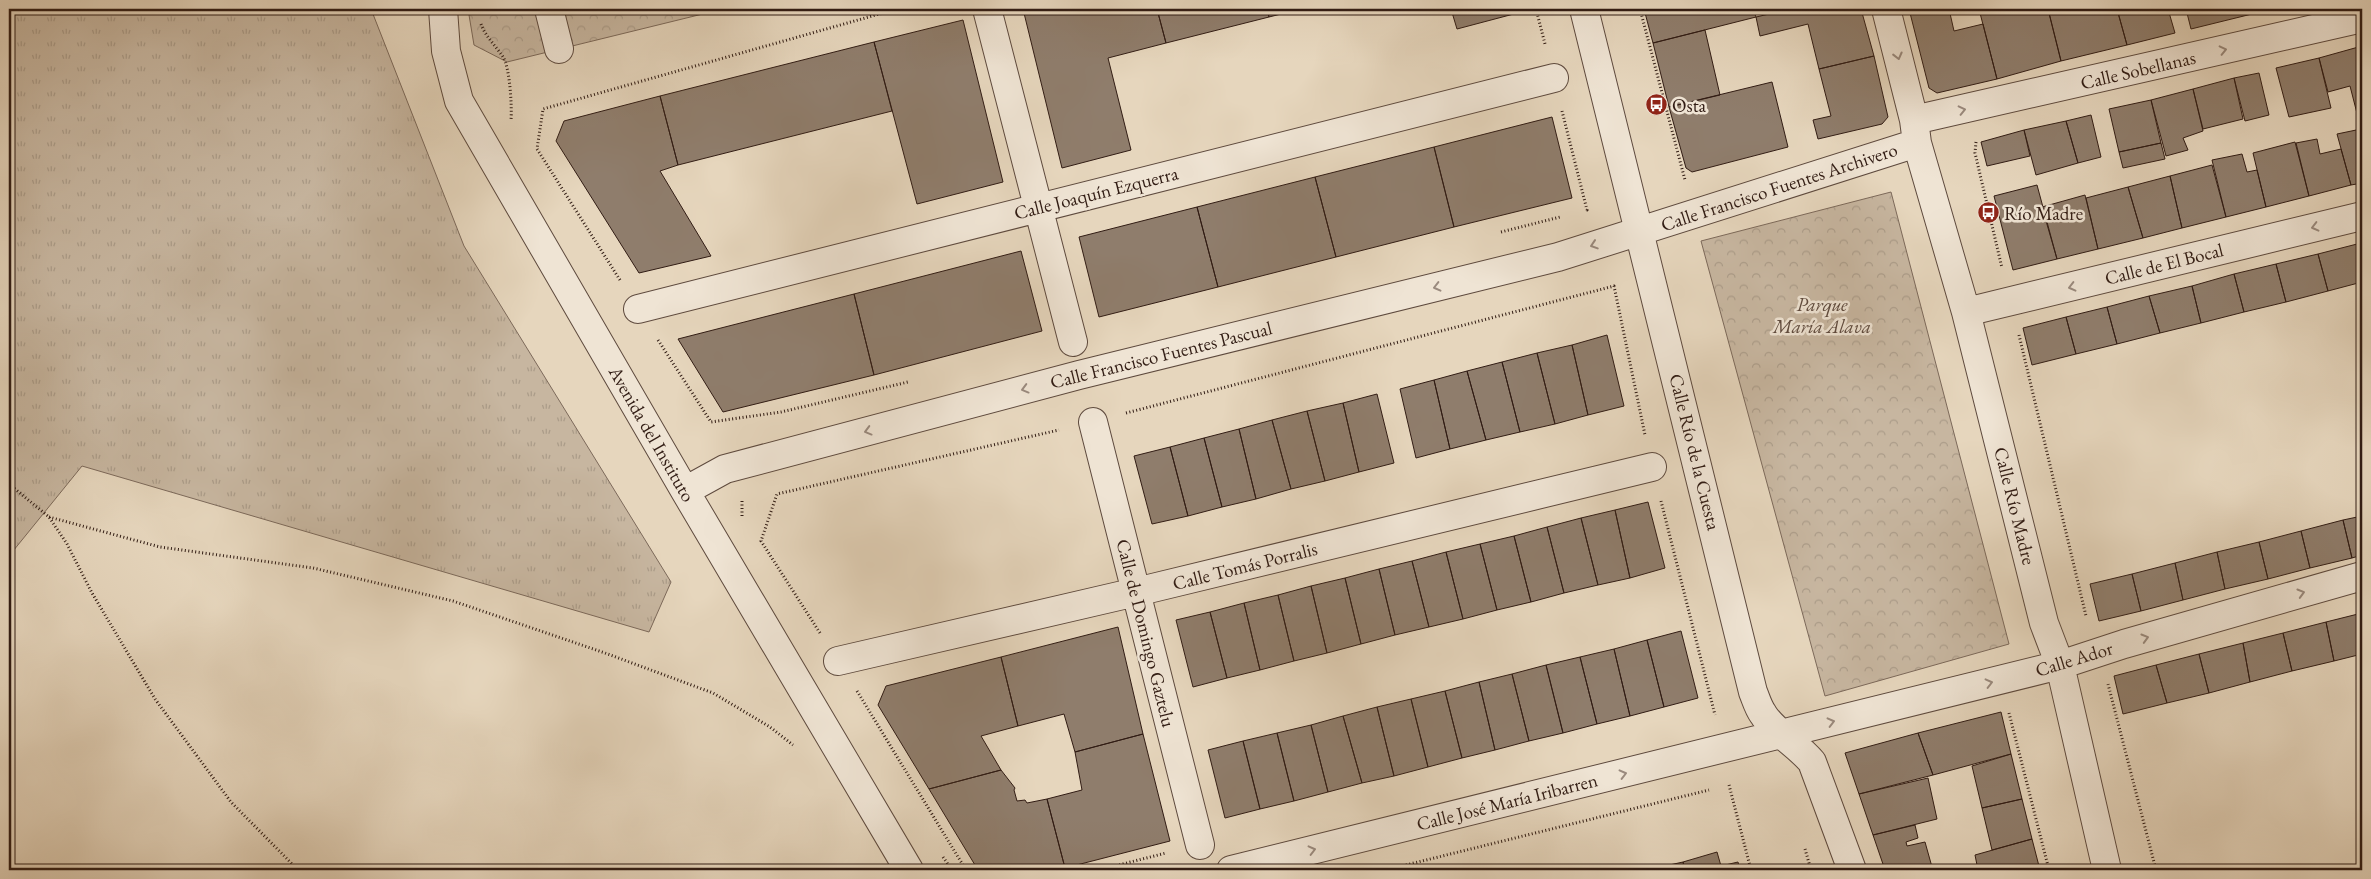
<svg xmlns="http://www.w3.org/2000/svg" width="2371" height="879" font-family="'EB Garamond',serif">
  <defs>
    <pattern id="grass-tufts" width="24" height="20" patternUnits="userSpaceOnUse" patternTransform="scale(1.25)"><rect width="24" height="20" fill="#c7b6a0"/><path d="M3 7l-1-3M5 7V3M7 7l1-3M15 17l-1-3M17 17v-4M19 17l1-3" fill="none" stroke="#ab9c89"/></pattern>
    <pattern id="forest-crowns" width="20" height="18" patternUnits="userSpaceOnUse" patternTransform="scale(1.25)"><rect width="20" height="18" fill="#c7b6a0"/><path d="M2 6a3 3 0 1 1 6 0M12 15a3 3 0 1 1 6 0" fill="none" stroke="#ab9c89"/></pattern>
  </defs>
  <rect width="100%" height="100%" fill="#e6d6bd"/>
  <filter id="stains"><feTurbulence type="fractalNoise" baseFrequency=".004" numOctaves="4"/><feColorMatrix values="0 0 0 0 .2 0 0 0 0 .09 0 0 0 0 .02 0 0 0 .5 -.17"/></filter>
  <radialGradient id="worn" r=".72"><stop offset=".6" stop-color="#630" stop-opacity="0"/><stop offset="1" stop-color="#630" stop-opacity=".3"/></radialGradient>
  <path fill="url(#grass-tufts)" stroke="#7c695a" d="M9,9h362l93,237 207,336 -22,50 -567,-166 -73,90z"/>
  <path fill="url(#forest-crowns)" stroke="#7c695a" d="M468,9h255l-216,53 -33,-17z
    M1891,192l118,452 -184,52 -124,-455z"/>
  <path fill="#8f7d6c" stroke="#311c14" d="M1023,9h134l9,34 -58,15 23,92 -69,18z
    M1157,9h110l2,8 -103,26z
    M1267,9h34l-32,8z
    M1451,9h73l1,2 -68,18z
    M1644,9h109l3,8 -103,26z
    M1791,9h43l1,5 26,-5 13,47 -55,13 -11,-45 -48,12 -4,-19z
    M1909,9h40l5,22 29,-7 14,55 -60,14 -8,-5z
    M1995,9h53l13,52 -64,18 -17,-66z
    M2048,9h69l10,36 -66,16z
    M2117,9h51l7,24 -48,12z
    M2186,9h69l1,4 -65,16z
    M963,20l40,162 -86,22 -43,-162z
    M1705,30l15,65 -51,12 -16,-64z
    M874,42l18,69 -214,54 -18,-69z
    M2362,46v137l-11,2 -14,-51 24,-5 -11,-43 -22,6 -9,-34z
    M1874,56l14,61 -6,7 -64,15 -5,-19 18,-4 -12,-47z
    M2319,58l12,50 -42,9 -13,-49z
    M2259,73l10,42 -24,6 -11,-43z
    M2234,78l9,41 -40,10 -10,-40z
    M1772,82l16,65 -96,25 -6,-4 -17,-61z
    M2193,89l10,42 -20,7 5,12 -22,6 -15,-56z
    M660,96l18,69 -18,6 51,85 -72,17 -83,-132 8,-20z
    M2151,100l10,43 -42,9 -10,-43z
    M2091,115l10,42 -23,6 -12,-42z
    M1552,117l20,81 -118,29 -20,-80z
    M2066,121l12,42 -42,12 -12,-45z
    M2024,130l6,26 -43,10 -6,-24z
    M2317,139l3,15 21,-5 10,36 -42,11 -13,-53z
    M2295,142l14,54 -43,11 -13,-54z
    M2161,143l4,16 -42,9 -4,-16z
    M1434,147l20,80 -118,30 -21,-80z
    M2242,154l5,18 10,-2 9,37 -40,10 -14,-57z
    M2212,165l14,52 -44,11 -12,-52z
    M2170,176l12,52 -39,10 -15,-51z
    M1315,177l21,80 -118,30 -21,-80z
    M2037,185l20,74 -44,11 -19,-74z
    M2128,187l15,51 -45,11 -12,-51z
    M2085,195l13,54 -41,10 -15,-52z
    M1197,207l21,80 -119,30 -20,-80z
    M2361,243l1,39 -34,9 -10,-37z
    M1021,251l21,80 -168,44 -20,-81z
    M2318,254l10,37 -42,11 -10,-38z
    M2276,264l10,38 -42,10 -10,-38z
    M2234,274l10,38 -43,11 -9,-37z
    M2192,286l9,37 -41,10 -11,-37z
    M854,294l20,81 -151,37 -45,-73z
    M2149,296l11,37 -43,11 -10,-37z
    M2107,307l10,37 -41,10 -10,-37z
    M2066,317l10,37 -44,11 -9,-37z
    M1607,335l17,71 -36,9 -16,-70z
    M1572,345l16,70 -33,9 -18,-71z
    M1537,353l18,71 -35,8 -18,-70z
    M1502,362l18,70 -34,8 -19,-69z
    M1467,371l19,69 -36,9 -16,-69z
    M1434,380l16,69 -34,9 -16,-69z
    M1377,394l17,69 -35,9 -16,-69z
    M1343,403l16,69 -34,9 -18,-70z
    M1307,411l18,70 -34,8 -19,-69z
    M1272,420l19,69 -35,10 -17,-70z
    M1239,429l17,70 -34,8 -18,-69z
    M1204,438l18,69 -34,9 -18,-69z
    M1170,447l18,69 -36,8 -18,-68z
    M1648,502l17,66 -35,10 -15,-68z
    M1615,510l15,68 -32,7 -17,-67z
    M2362,516v39l-10,3 -9,-38z
    M1581,518l17,67 -34,8 -17,-66z
    M2343,520l9,38 -42,10 -9,-37z
    M1547,527l17,66 -33,9 -17,-66z
    M2301,531l9,37 -42,11 -9,-37z
    M1514,536l17,66 -34,8 -17,-66z
    M2259,542l9,37 -43,10 -8,-37z
    M1480,544l17,66 -34,9 -17,-67z
    M1446,552l17,67 -34,8 -17,-66z
    M2217,552l8,37 -42,11 -8,-37z
    M1412,561l17,66 -34,8 -16,-66z
    M2175,563l8,37 -42,11 -9,-37z
    M1379,569l16,66 -34,9 -16,-66z
    M2132,574l9,37 -42,10 -9,-37z
    M1345,578l16,66 -34,9 -16,-67z
    M1311,586l16,67 -33,8 -16,-66z
    M1278,595l16,66 -34,9 -16,-67z
    M1244,603l16,67 -33,8 -17,-66z
    M1210,612l17,66 -34,9 -17,-67z
    M2362,613v41l-28,7 -8,-39z
    M2326,622l8,39 -42,10 -9,-38z
    M1118,627l25,107 -68,18 -11,-38 -46,12 -17,-69z
    M1681,631l17,67 -34,9 -17,-67z
    M2283,633l9,38 -42,11 -7,-39z
    M1647,640l17,67 -34,9 -16,-67z
    M2243,643l7,39 -41,11 -10,-39z
    M1614,649l16,67 -33,8 -17,-67z
    M2199,654l10,39 -42,10 -11,-38z
    M1001,657l17,69 -37,10 20,34 -72,19 -51,-84 8,-19z
    M1580,657l17,67 -34,9 -17,-68z
    M1546,665l17,68 -34,8 -17,-67z
    M2156,665l11,38 -44,11 -9,-38z
    M1512,674l17,67 -34,9 -16,-68z
    M1479,682l16,68 -33,8 -17,-67z
    M1445,691l17,67 -34,9 -17,-68z
    M1411,699l17,68 -34,9 -17,-69z
    M1377,707l17,69 -32,7 -19,-67z
    M2001,712l10,42 -78,21 -15,-42z
    M1343,716l19,67 -34,9 -17,-67z
    M1311,725l17,67 -34,9 -17,-68z
    M1277,733l17,68 -34,8 -17,-68z
    M1918,733l15,42 -74,19 -14,-41z
    M1143,734l27,107 -105,27 -18,-69 35,-9 -7,-38z
    M1243,741l17,68 -35,9 -17,-68z
    M2011,754l11,45 -40,9 -10,-42z
    M1001,770l14,18 -1,2 3,11 8,-1 2,3 20,-4 18,69 -10,2h-77l-49,-81z
    M1928,778l9,41 -64,16 -14,-41z
    M2022,799l10,40 -40,11 -10,-42z
    M1915,825l3,13 -12,4 1,4 18,-4 7,25 -15,3h-32l-12,-35z
    M2032,839l8,31h-62l-3,-15z
    M1717,852l4,14 17,-4 2,8h-55l-2,-8z
    M1683,862l2,8h-38z"/>
  <g fill="none" stroke-linecap="round" stroke-linejoin="round">
    <defs>
      <path id="minor" d="M443,9l3,42 13,50 226,390 224,379
        M549,9l10,40
        M987,9l86,333
        M1584,9l169,683c3,7 5,15 10,22 10,17 35,31 49,48l40,108
        M1886,9l28,111 3,23 49,169 78,311 16,42 47,205
        M1914,120l448,-102
        M638,309l916,-231
        M1966,312l396,-96
        M1093,422l107,423
        M685,491l40,-22 354,-94 479,-118 359,-114
        M838,661l298,-69 516,-125
        M1231,870l829,-205 64,-21 238,-68"/>
    </defs>
    <use href="#minor" stroke="#5e4a3e" stroke-width="30"/>
    <path stroke="#311c14" stroke-width="3" stroke-dasharray="1 2.5" stroke-linecap="butt" d="M1536,9l9,35
      M1640,9l45,171
      M481,24c4,12 15,22 22,33 7,11 9,49 8,63
      M1562,111l25,99h-2
      M1976,142l-1,11 27,115
      M1501,232l59,-15
      M620,280l-83,-131 6,-40 354,-100
      M2019,335l67,281
      M658,340l53,82 70,-10 127,-30
      M1126,413l488,-127 31,149
      M9,484l40,33 18,27 25,49 63,106 76,103 67,68
      M742,501v16
      M1661,501l54,214
      M49,517l111,30 153,21 140,33 152,52 108,40 57,34 23,18
      M820,633l-59,-92 16,-47 282,-64
      M2108,684l48,186
      M857,691l109,179
      M2009,713l40,157
      M1729,785l22,85
      M1805,849l6,21
      M943,857l9,13
      M1406,865l303,-75
      M1099,870l67,-17
      M1157,870l16,-3"/>
    <use href="#minor" stroke="#efe4d4" stroke-width="28"/>
  </g>
  <defs><path id="oneway-chevron" d="M-2-3.5L2.5 0L-2 3.5" fill="none" stroke-width="1.6" stroke-linecap="round" stroke-linejoin="round" transform="scale(1.25)"/></defs>
  <g stroke="#9a8a7e">
    <use href="#oneway-chevron" transform="translate(2223 50) rotate(-13)"/>
    <use href="#oneway-chevron" transform="translate(1898 56) rotate(76)"/>
    <use href="#oneway-chevron" transform="translate(1962 110) rotate(-13)"/>
    <use href="#oneway-chevron" transform="translate(2315 227) rotate(166)"/>
    <use href="#oneway-chevron" transform="translate(1594 245) rotate(162)"/>
    <use href="#oneway-chevron" transform="translate(1437 287) rotate(166)"/>
    <use href="#oneway-chevron" transform="translate(2072 287) rotate(166)"/>
    <use href="#oneway-chevron" transform="translate(1025 389) rotate(165)"/>
    <use href="#oneway-chevron" transform="translate(868 431) rotate(165)"/>
    <use href="#oneway-chevron" transform="translate(2301 593) rotate(-16)"/>
    <use href="#oneway-chevron" transform="translate(2145 638) rotate(-16)"/>
    <use href="#oneway-chevron" transform="translate(1989 683) rotate(-14)"/>
    <use href="#oneway-chevron" transform="translate(1831 722) rotate(-14)"/>
    <use href="#oneway-chevron" transform="translate(1623 774) rotate(-14)"/>
    <use href="#oneway-chevron" transform="translate(1312 850) rotate(-14)"/>
  </g>
  <defs>
    <symbol id="bus-disc" viewBox="-11 -11 22 22"><circle r="9.5" fill="#8f2418" stroke="#efe4d4"/><path d="M-5-6H5V4H4V6H2V4H-2V6H-4V4H-5ZM-3.5-4V0h7V-4ZM-3.5 1.2v1.5H-2V1.2ZM2 1.2v1.5H3.5V1.2Z" fill="#fff"/></symbol>
  </defs>
  <g fill-rule="evenodd">
    <use href="#bus-disc" x="1644" y="92" width="25" height="25"/>
    <use href="#bus-disc" x="1976" y="200" width="25" height="25"/>
  </g>
  <g text-anchor="middle" dominant-baseline="central" stroke-width="5" stroke-linejoin="round" paint-order="stroke">
    <g font-size="19" fill="#311c14" stroke="#efe4d4">
      <text transform="translate(2138 70) rotate(-13)">Calle Sobellanas</text>
      <text transform="translate(1779 187) rotate(-18)">Calle Francisco Fuentes Archivero</text>
      <text transform="translate(1096 193) rotate(-14)">Calle Joaquín Ezquerra</text>
      <text transform="translate(2164 264) rotate(-14)">Calle de El Bocal</text>
      <text transform="translate(1161 355) rotate(-14)">Calle Francisco Fuentes Pascual</text>
      <text transform="translate(652 434) rotate(60)">Avenida del Instituto</text>
      <text transform="translate(1695 452) rotate(76)">Calle Río de la Cuesta</text>
      <text transform="translate(2015 506) rotate(76)">Calle Río Madre</text>
      <text transform="translate(1245 566) rotate(-14)">Calle Tomás Porralis</text>
      <text transform="translate(1146 633) rotate(76)">Calle de Domingo Gaztelu</text>
      <text transform="translate(2074 659) rotate(-17)">Calle Ador</text>
      <text transform="translate(1507 802) rotate(-14)">Calle José María Iribarren</text>
    </g>
    <g font-size="19" fill="#311c14" stroke="#efe4d4" text-anchor="start">
      <text x="1672" y="105">Osta</text>
      <text x="2004" y="213">Río Madre</text>
    </g>
    <g font-size="19" font-style="italic" fill="#5e4a3e" stroke="#efe4d4">
      <text x="1822" y="304">Parque<tspan x="1822" dy="22">María Alava</tspan></text>
    </g>
  </g>
  <rect width="2371" height="879" fill="none" stroke="#e6d6bd" stroke-width="30"/>
  <rect x="10" y="10" width="2351" height="859" fill="none" stroke="#311c14" stroke-width="2.5"/>
  <rect x="15" y="15" width="2341" height="849" fill="none" stroke="#311c14"/>
  <rect width="100%" height="100%" filter="url(#stains)"/>
  <rect width="100%" height="100%" fill="url(#worn)"/>
</svg>
